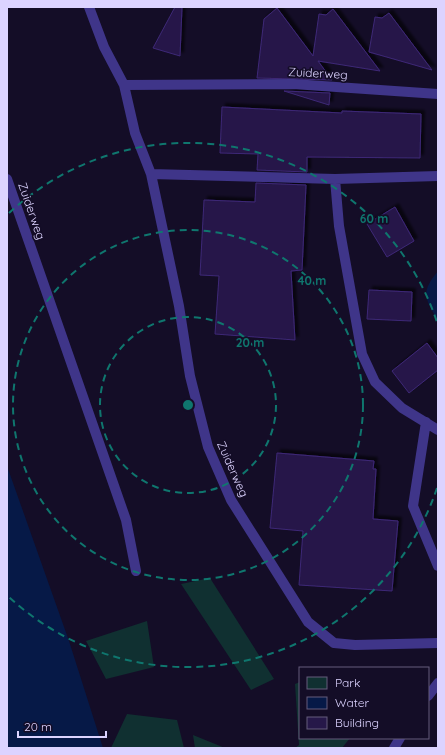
<svg xmlns="http://www.w3.org/2000/svg" width="445" height="755" font-family="Quicksand,sans-serif">
  <defs>
    <filter id="shadow"><feDropShadow dx="3.5" dy="-3.5" stdDeviation="1" flood-color="#0009"/></filter>
  </defs>
  <rect width="100%" height="100%" fill="#140d27"/>
  <path fill="#103031" d="M210,578l64,101 -23,11 -70,-106z
    M147,621l7,46 -48,12 -20,-38z
    M300,682v56h50l-8,10h-47l4,-3 -4,-61z
    M127,714l50,6 7,28h-73z
    M193,735l32,13h-30z"/>
  <path fill="#061947" d="M438,271v50c-13,-23 -18,-28 0,-50z
    M7,466l62,175 34,107h-96z"/>
  <path fill="#261849" stroke="#3e2877" filter="url(#shadow)" d="M175,7h7l-2,49 -27,-8z
    M277,8l36,48 6,-42 7,1 7,-6 47,62 -62,-10 14,19 -75,-2 7,-59z
    M389,13l43,57 -63,-18 6,-35 7,1z
    M284,91l46,2 -1,12z
    M222,107l120,6v-2l79,3 -1,44 -113,-1v15l-50,-2 1,-16 -38,-1z
    M256,183l50,2 -4,85 -11,1 4,69 -80,-6 4,-58 -19,-1 4,-75 51,2z
    M395,207l19,34 -27,16 -20,-33z
    M369,290l43,2 -1,29 -44,-2z
    M427,343l11,15v12l-29,23 -17,-22z
    M277,453l97,8 -1,8h3l-3,50 25,2 -6,70 -93,-6 4,-54 -33,-3z"/>
  <g fill="none" stroke-linecap="round" stroke-linejoin="round">
    <path stroke="#3f3589" stroke-width="10" d="M89,7l15,40 20,38 11,48 16,41 28,132 11,70 18,71 23,53 77,122 26,21 21,2 83,-2
      M124,85l169,-1 145,10
      M151,174l184,5 103,-3
      M7,179l119,341 10,51
      M335,179l4,47 23,128 13,28 27,26 36,22
      M426,422l-13,84 25,60
      M428,696l10,-13
      M394,748l6,-10"/>
  </g>
  <g fill="none" stroke="#0f766e" stroke-width="2" stroke-dasharray="7 5">
    <circle cx="188" cy="405" r="88"/>
    <circle cx="188" cy="405" r="175"/>
    <path d="M437 488A263 263 0 0 1 9 597M9 213A263 263 0 0 1 437 322"/>
  </g>
  <g text-anchor="middle" dominant-baseline="central" stroke-width="3.5" stroke-linejoin="round" paint-order="stroke">
    <g font-size="12" fill="#dcd3ff" stroke="#140d27">
      <text transform="translate(318 73) rotate(3)">Zuiderweg</text>
      <text transform="translate(32 211) rotate(71)">Zuiderweg</text>
      <text transform="translate(233 469) rotate(66)">Zuiderweg</text>
    </g>
  </g>
  <circle cx="188" cy="405" r="6" fill="#0f766e" stroke="#140d27" stroke-width="2"/>
  <g font-size="12" text-anchor="middle" font-weight="bold" fill="#0f766e" stroke="#140d27" stroke-width="3.5" stroke-linejoin="round" paint-order="stroke">
    <text x="374" y="223">60 m</text>
    <text x="312" y="285">40 m</text>
    <text x="250" y="347">20 m</text>
  </g>
  <rect width="445" height="755" fill="none" stroke="#dcd3ff" stroke-width="16"/>
  <rect x="299" y="667" width="130" height="72" fill="#140d27" stroke="#645c7d"/>
  <rect x="307" y="677" width="20" height="12" fill="#103031" stroke="#645c7d"/>
  <text x="335" y="687" font-size="12" fill="#dcd3ff">Park</text>
  <rect x="307" y="697" width="20" height="12" fill="#061947" stroke="#645c7d"/>
  <text x="335" y="707" font-size="12" fill="#dcd3ff">Water</text>
  <rect x="307" y="717" width="20" height="12" fill="#261849" stroke="#645c7d"/>
  <text x="335" y="727" font-size="12" fill="#dcd3ff">Building</text>
  <path d="M18 731v6h88v-6" fill="none" stroke="#dcd3ff" stroke-width="2"/>
  <text x="24" y="731" font-size="12" fill="#dcd3ff" stroke="#140d27" stroke-width="3" paint-order="stroke">20 m</text>
</svg>
